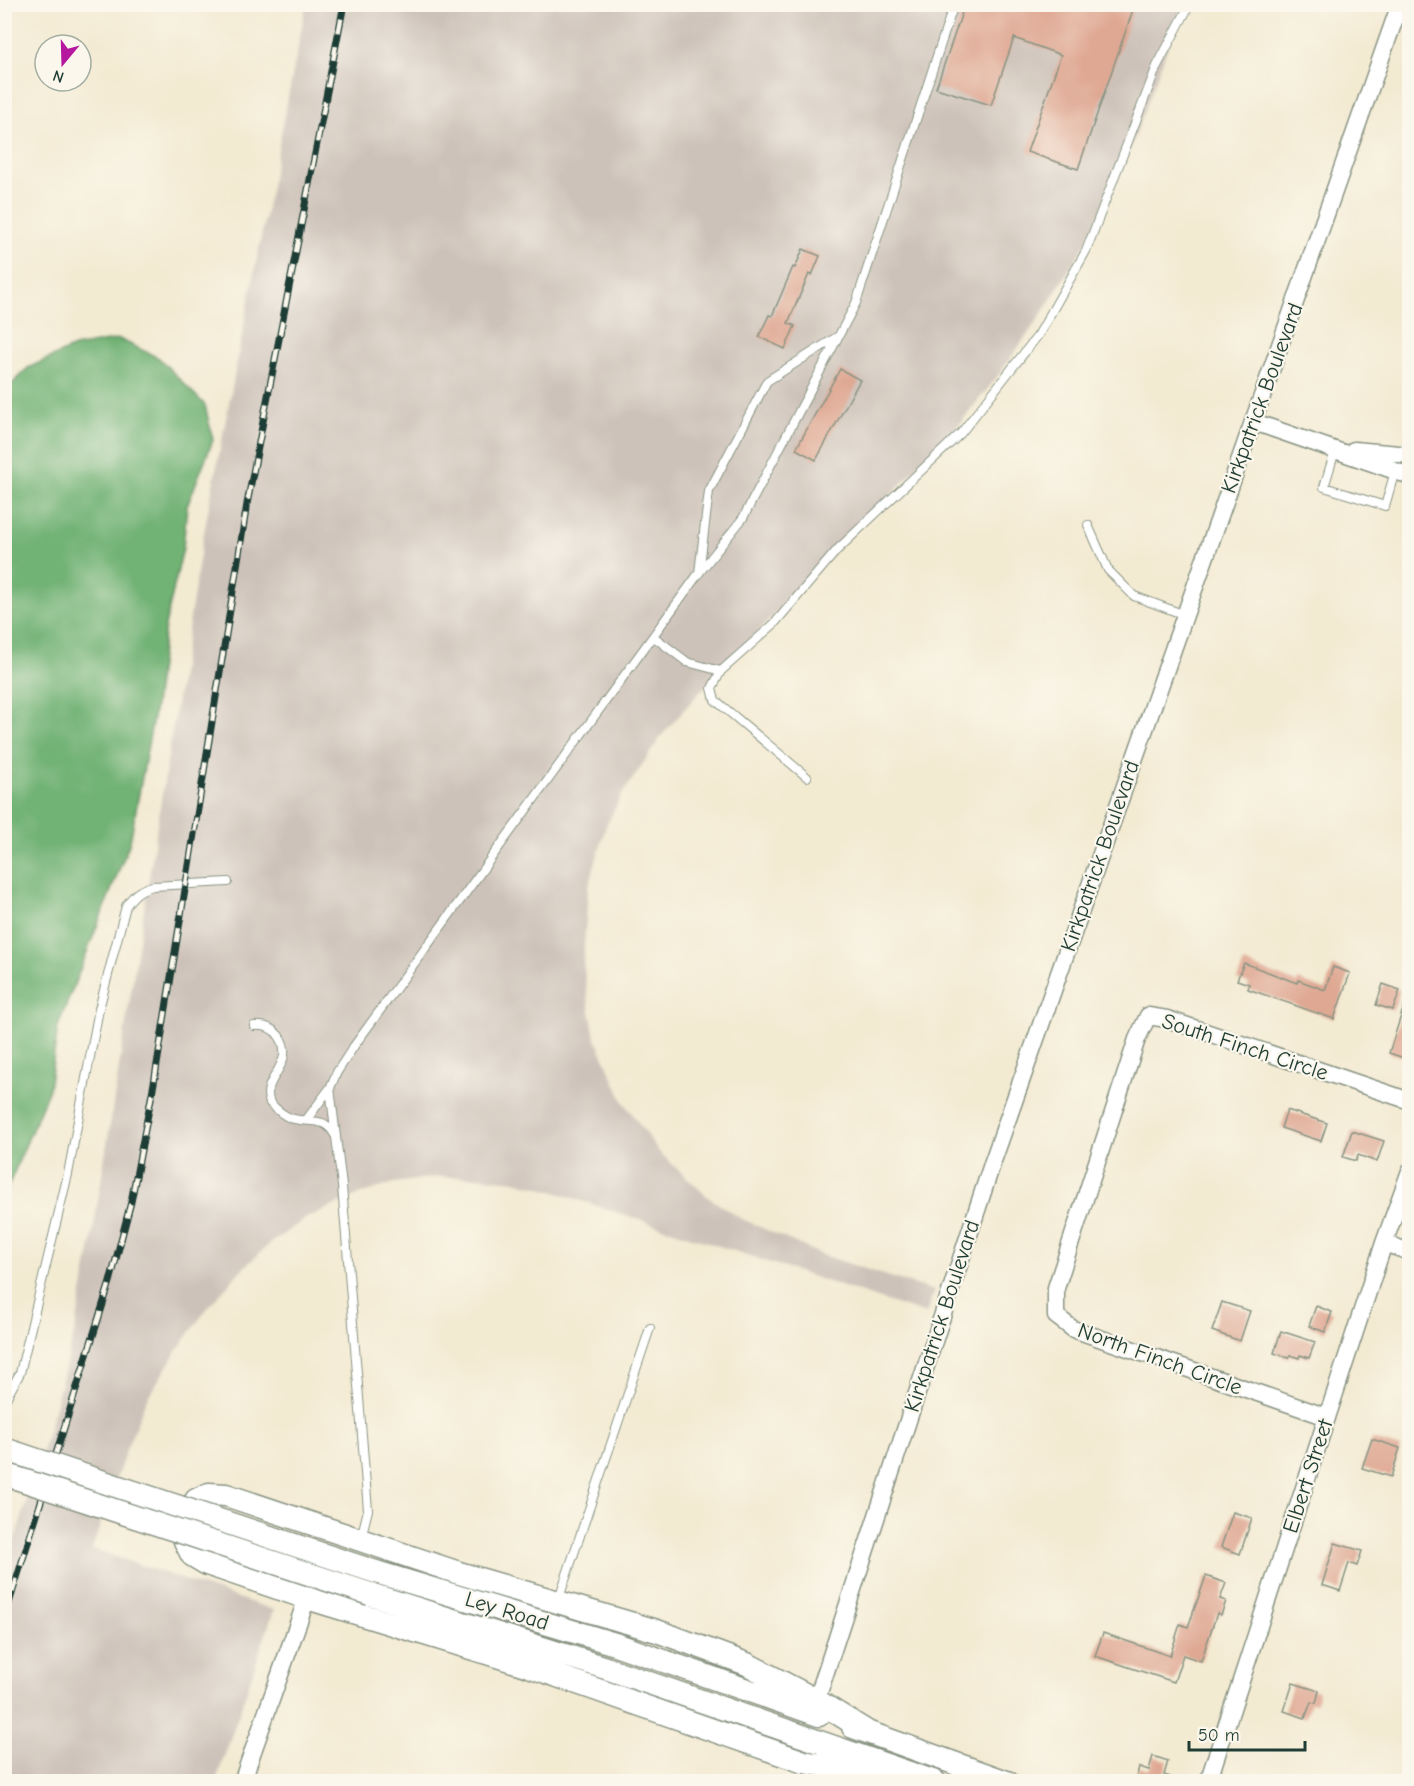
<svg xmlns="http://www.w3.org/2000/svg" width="1414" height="1786" font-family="'Comic Neue',sans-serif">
  <rect width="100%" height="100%" fill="#fbf7ec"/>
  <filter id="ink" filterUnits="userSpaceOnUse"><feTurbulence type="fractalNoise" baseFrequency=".0167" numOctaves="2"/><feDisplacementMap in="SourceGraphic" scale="12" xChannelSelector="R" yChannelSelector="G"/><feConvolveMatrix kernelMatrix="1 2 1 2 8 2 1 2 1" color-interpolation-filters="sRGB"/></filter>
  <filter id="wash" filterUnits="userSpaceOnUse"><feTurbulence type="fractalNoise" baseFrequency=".008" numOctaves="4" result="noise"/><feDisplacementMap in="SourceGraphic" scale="24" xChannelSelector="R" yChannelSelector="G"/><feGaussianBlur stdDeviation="1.35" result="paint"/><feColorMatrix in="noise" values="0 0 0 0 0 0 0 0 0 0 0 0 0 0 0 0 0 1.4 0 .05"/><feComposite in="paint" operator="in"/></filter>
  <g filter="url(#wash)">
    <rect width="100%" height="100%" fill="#f3ead2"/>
    <path fill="#cdc2b9" d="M306,5h877l-51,140 -46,98 -47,75 -39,55 -39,49 -264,273 -35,40 -41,61 -15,30 -18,62 -5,74 5,39 7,36 28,64 37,52 49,45 31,20 82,37 112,36 -8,23 -374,-123 -37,-10 -40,-4h-38l-43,6 -36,12 -50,22 -36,25 -32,29 -34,39 -32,45 -28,45 -20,50 -34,99 182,61 -58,171 -211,1v-210l46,-150 25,-96 15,-81 110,-697z"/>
    <path fill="#71b274" stroke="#487854" stroke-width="1.5" d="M119,339l40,19 46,47 8,35 -26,66 -4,42 -18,78 -11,87 -24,129 -72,184 -9,63 -44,105v-803l23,-23 46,-21z"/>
    <g id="blocks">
      <path fill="#dfa893" d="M965,4h170l-57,165 -51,-17 34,-97 -47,-17 -23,67 -55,-17z
        M803,249l17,7 -8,19 -3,-1 -21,49 7,3 -10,23 -26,-12 10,-22 3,1 21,-49 2,1z
        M840,369l20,11 -44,80 -20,-11z
        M1244,963l53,20 1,-3 27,10 8,-23 17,6 -16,46 -86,-30 1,-5 -12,-4z
        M1383,984l17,6 -7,20 -17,-5z
        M1407,997l3,1v62l-21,-7z
        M1287,1110l40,13 -6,18 -40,-13z
        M1352,1131l32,10 -7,21 -19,-7 -2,6 -13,-4z
        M1222,1302l28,9 -10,30 -28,-10z
        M1316,1306l16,6 -7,20 -16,-6z
        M1281,1331l34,11 -6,16 -9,-3 -1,3 -9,-3 -1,3 -15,-5z
        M1372,1439l28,9 -9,29 -29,-9z
        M1233,1512l19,6 -12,36 -19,-7z
        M1335,1543l27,8 -5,15 -8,-3 -9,28 -18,-6z
        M1206,1576l20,7 -6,16 6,2 -5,14 -4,-2 -16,48 -18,-6 -9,27 -79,-26 8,-23 67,23 10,-32 8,3z
        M1293,1683l26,8 -3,12 -5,-1 -6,16 -21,-7z
        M1153,1756l15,5 -4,14 13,4 -1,3h-41l4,-15 10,3z"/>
    </g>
  </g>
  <g filter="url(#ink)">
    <use href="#blocks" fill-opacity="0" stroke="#899483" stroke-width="1.5"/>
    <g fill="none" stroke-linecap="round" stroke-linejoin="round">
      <defs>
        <path id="lane" d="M1335,451l-11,36 61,19 10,-35
          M1088,525l20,45 26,26 51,19
          M699,573l10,-82 58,-110 70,-44
          M654,637l33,25 34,9 -9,17 3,12 92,77
          M721,671l53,-47 63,-74 124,-117 78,-99 47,-83 71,-185 33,-62
          M254,1026c10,-1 19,2 25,10 19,28 -20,43 -9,67 5,5 13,12 20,15 18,6 34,-3 45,17
          M307,1119l23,-31
          M4,1402l16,-29 48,-199 31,-165 27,-103c7,-11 14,-17 27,-20l75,-4
          M361,1538l7,-28 -26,-324 -12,-98 7,-16 17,-26 345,-473 44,-55 113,-215 98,-299
          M558,1601l92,-273"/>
        <path id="street" d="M1254,422l156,54
          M1354,450l56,5
          M1384,1243l26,9
          M1327,1417l-254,-88 -17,-13v-28l81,-249 11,-23 19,3 243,82
          M813,1711l180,-550 407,-1157
          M242,1782l65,-184
          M1208,1782l176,-539 26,-72"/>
        <path id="secondary" d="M376,1572l239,72 204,71
          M370,1594l239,75 326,113
          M853,1727l154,55
          M866,1731l-50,-31 -69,-36 -90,-33 -198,-58 -233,-78 -17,-1 -13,6 -12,26 1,15 7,14 15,9 100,34 219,67 278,97 114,20"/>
      </defs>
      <use href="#lane" stroke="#899483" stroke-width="10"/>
      <use href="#street" stroke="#899483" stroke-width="19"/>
      <use href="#secondary" stroke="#899483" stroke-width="25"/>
      <use href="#lane" stroke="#fff" stroke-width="8"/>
      <use href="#street" stroke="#fff" stroke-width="16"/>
      <use href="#secondary" stroke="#fff" stroke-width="22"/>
      <defs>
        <path id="rail" d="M4,1619l106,-337 21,-80 23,-119 93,-579 97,-500"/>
      </defs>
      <use href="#rail" stroke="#1f3d34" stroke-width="7"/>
      <use href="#rail" stroke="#fbf7ec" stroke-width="4.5" stroke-dasharray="14" stroke-linecap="butt"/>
      <defs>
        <path id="secondary-bridge" d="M4,1449l372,123
          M4,1474l366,120"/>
      </defs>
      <use href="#secondary-bridge" stroke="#899483" stroke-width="25" stroke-linecap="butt"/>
      <use href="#secondary-bridge" stroke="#fff" stroke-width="22"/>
    </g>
  </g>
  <g text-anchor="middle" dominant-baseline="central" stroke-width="4.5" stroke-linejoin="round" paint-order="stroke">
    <g font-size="22" fill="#1f3d34" stroke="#fbf7ec">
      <text transform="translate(1262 398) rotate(-70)">Kirkpatrick Boulevard</text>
      <text transform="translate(1100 856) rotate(-71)">Kirkpatrick Boulevard</text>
      <text transform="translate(1245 1047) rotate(18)">South Finch Circle</text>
      <text transform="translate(942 1316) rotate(-72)">Kirkpatrick Boulevard</text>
      <text transform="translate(1160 1359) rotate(20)">North Finch Circle</text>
      <text transform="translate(1308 1476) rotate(-72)">Elbert Street</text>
      <text transform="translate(507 1611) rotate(17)">Ley Road</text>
    </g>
  </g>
  <rect width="1414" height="1786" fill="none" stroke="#fbf7ec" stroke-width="24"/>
  <g transform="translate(63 63) rotate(199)"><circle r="28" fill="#fbf7ec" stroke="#a3ada2" stroke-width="1.5"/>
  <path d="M0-4.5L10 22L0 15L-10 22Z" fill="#b5179e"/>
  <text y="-9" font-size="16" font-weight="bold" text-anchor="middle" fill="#1f3d34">N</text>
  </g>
  <path d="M1189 1741v9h116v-9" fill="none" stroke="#1f3d34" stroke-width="3"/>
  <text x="1198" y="1741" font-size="18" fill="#1f3d34" stroke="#fbf7ec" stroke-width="4.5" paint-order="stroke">50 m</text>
</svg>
